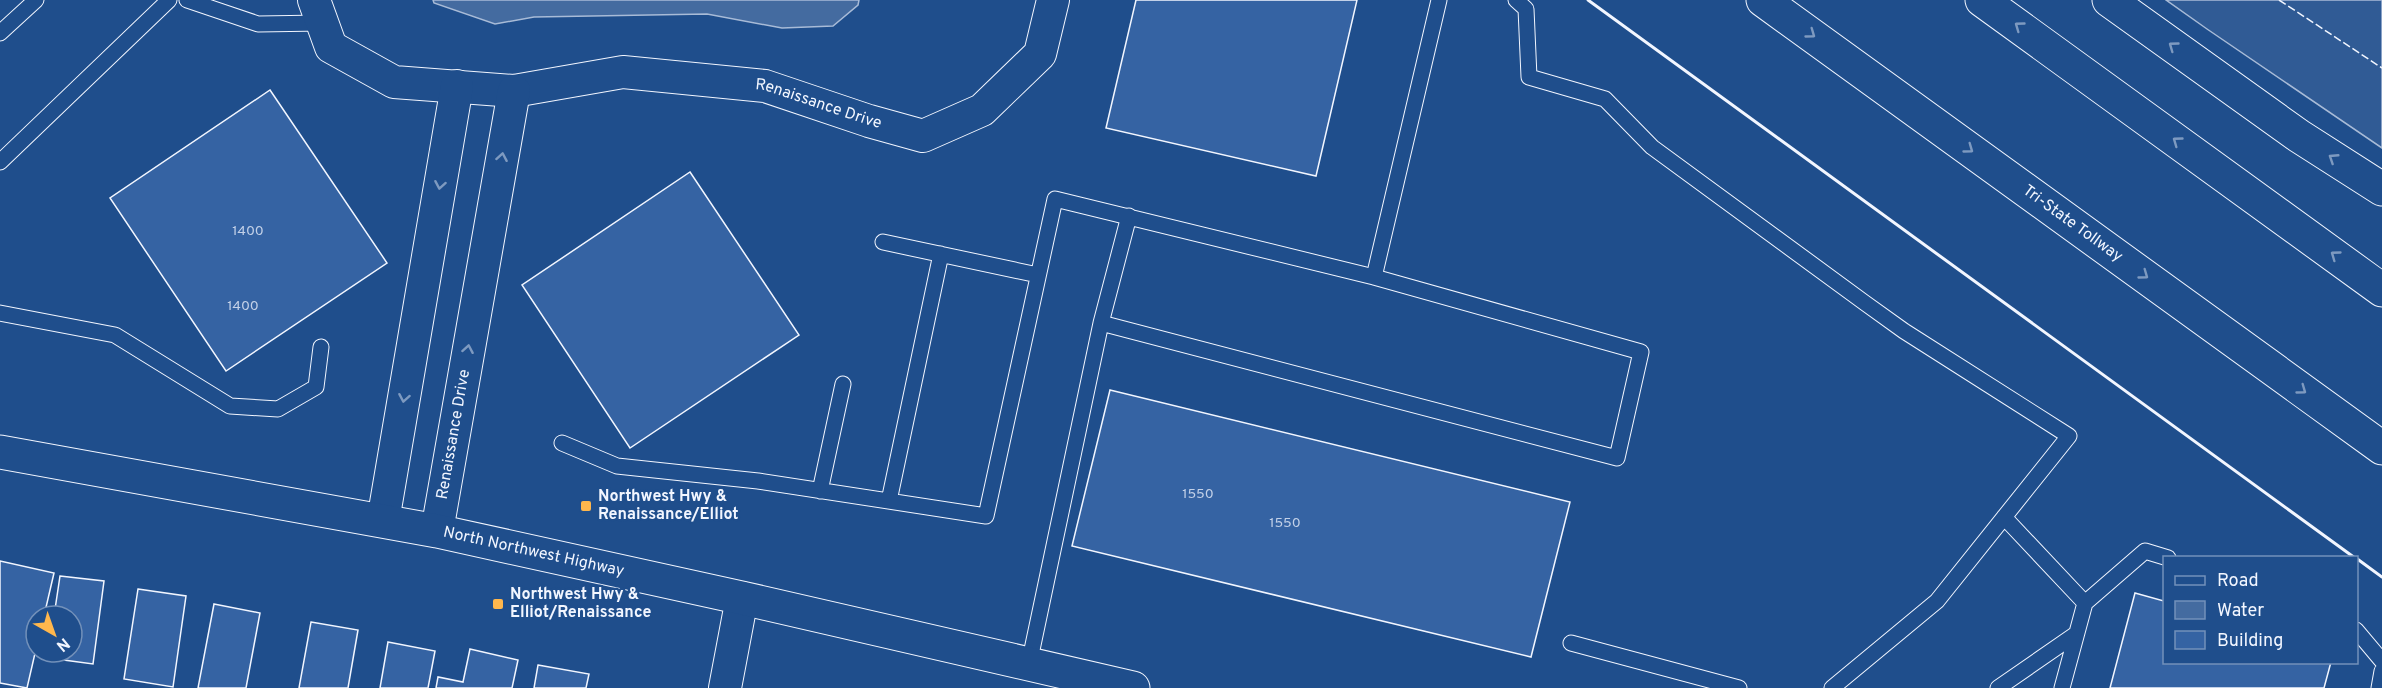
<svg xmlns="http://www.w3.org/2000/svg" width="2382" height="688" font-family="Overpass,sans-serif">
  <rect width="100%" height="100%" fill="#1f4e8c"/>
  <path fill="#305b95" stroke="#a8bbd7" stroke-width="1.5" d="M2166,0h216v148l-175,-119z"/>
  <path fill="#446ba0" stroke="#a8bbd7" stroke-width="1.5" d="M433,0h426l-1,5 -25,21 -51,2 -75,-14 -173,3 -39,7 -61,-21z"/>
  <path fill="#3563a3" stroke="#f2f6ff" stroke-width="1.5" d="M1136,0h221l-41,176 -210,-48z
    M270,90l117,173 -161,108 -116,-173z
    M690,172l109,163 -169,113 -108,-163z
    M1110,390l460,112 -39,155 -459,-111z
    M0,561l54,12 -10,43h-8v33l-9,39 -27,-5z
    M60,576l44,5 -11,83 -44,-6v-6h23v-36h-18z
    M138,589l48,7 -13,91 -49,-8z
    M2135,593l29,8v61h167l-7,26h-214z
    M214,604l46,9 -14,75h-48z
    M311,622l47,8 -10,58h-49z
    M388,642l47,9 -7,37h-48z
    M470,649l48,11 -6,28h-76l2,-11 25,5z
    M538,665l51,9 -3,14h-52z"/>
  <g fill="none" stroke-linecap="round" stroke-linejoin="round">
    <defs>
      <path id="lane" d="M187,0l71,24 64,-1
        M1516,0l10,9 3,68 76,22 47,48 213,156 39,28 165,105 -132,165 -105,87
        M0,33l36,-33
        M0,162l169,-162
        M1129,216l-28,107 516,135 24,-106 -267,-75
        M883,242l155,33
        M0,313l115,22 115,71 48,3 38,-22 5,-40
        M562,443l55,23 141,15 228,35 69,-317 319,78 65,-277
        M820,491l23,-107
        M889,501l52,-247
        M2004,517l81,86 60,-52 23,7
        M2356,630l26,31
        M1571,643l168,45
        M1029,664l72,-341
        M1998,688l78,-54
        M2062,688l23,-85
        M2379,688l3,-17"/>
      <g id="street">
        <path id="s1" d="M314,0l17,47 63,35 120,9 109,-19 142,14 104,35 54,15 59,-26 58,-56 13,-54"/>
        <path d="M383,521l74,-435"/>
        <path id="s2" d="M437,531l77,-440"/>
        <path d="M725,688l17,-90"/>
      </g>
      <g id="secondary">
        <path id="s3" d="M0,452l437,79 305,67 391,90"/>
      </g>
      <g id="highway">
        <path id="s4" d="M1763,0l619,448"/>
        <path d="M1982,0l400,290"/>
        <path d="M2109,0l190,136 83,53"/>
      </g>
    </defs>
    <use href="#lane" stroke="#f2f6ff" stroke-width="17"/>
    <use href="#street" stroke="#f2f6ff" stroke-width="34"/>
    <use href="#secondary" stroke="#f2f6ff" stroke-width="35"/>
    <use href="#highway" stroke="#f2f6ff" stroke-width="35"/>
    <use href="#lane" stroke="#1f4e8c" stroke-width="15"/>
    <use href="#street" stroke="#1f4e8c" stroke-width="32"/>
    <use href="#secondary" stroke="#1f4e8c" stroke-width="33"/>
    <use href="#highway" stroke="#1f4e8c" stroke-width="33"/>
    <path stroke="#f2f6ff" stroke-width="1.5" stroke-dasharray="8 3" stroke-linecap="butt" d="M2279,0l103,68"/>
    <path stroke="#f2f6ff" stroke-width="3" d="M1588,0l767,558
      M2356,558l26,19"/>
  </g>
  <defs><path id="oneway-chevron" d="M-2-3.5L2.5 0L-2 3.5" fill="none" stroke-width="1.6" stroke-linecap="round" stroke-linejoin="round" transform="scale(1.5)"/></defs>
  <g stroke="#7e9ac0">
    <use href="#oneway-chevron" transform="translate(2019 26) rotate(-144)"/>
    <use href="#oneway-chevron" transform="translate(1811 34) rotate(36)"/>
    <use href="#oneway-chevron" transform="translate(2173 46) rotate(-144)"/>
    <use href="#oneway-chevron" transform="translate(2177 141) rotate(-144)"/>
    <use href="#oneway-chevron" transform="translate(1969 149) rotate(36)"/>
    <use href="#oneway-chevron" transform="translate(502 157) rotate(-80)"/>
    <use href="#oneway-chevron" transform="translate(2333 158) rotate(-147)"/>
    <use href="#oneway-chevron" transform="translate(440 185) rotate(100)"/>
    <use href="#oneway-chevron" transform="translate(2335 255) rotate(-144)"/>
    <use href="#oneway-chevron" transform="translate(2144 275) rotate(36)"/>
    <use href="#oneway-chevron" transform="translate(468 349) rotate(-80)"/>
    <use href="#oneway-chevron" transform="translate(2302 390) rotate(36)"/>
    <use href="#oneway-chevron" transform="translate(404 398) rotate(100)"/>
  </g>
  <g fill="#ffb74d" stroke="#1f4e8c" stroke-width="2">
    <rect x="580" y="500" width="12" height="12" rx="3"/>
    <rect x="492" y="598" width="12" height="12" rx="3"/>
  </g>
  <g text-anchor="middle" dominant-baseline="central" stroke-width="4.5" stroke-linejoin="round" paint-order="stroke">
    <g font-size="14" fill="#c3d1e8">
      <text x="248" y="231">1400</text>
      <text x="243" y="306">1400</text>
      <text x="1198" y="494">1550</text>
      <text x="1285" y="523">1550</text>
    </g>
    <g font-size="16" fill="#f2f6ff" stroke="#1f4e8c">
      <text stroke="none"><textPath href="#s1" startOffset="552">Renaissance Drive</textPath></text>
      <text stroke="none"><textPath href="#s4" startOffset="382">Tri-State Tollway</textPath></text>
      <text stroke="none"><textPath href="#s2" startOffset="98">Renaissance Drive</textPath></text>
      <text stroke="none"><textPath href="#s3" startOffset="543">North Northwest Highway</textPath></text>
    </g>
    <g font-size="16" font-weight="bold" fill="#f2f6ff" stroke="#1f4e8c" text-anchor="start">
      <text x="598" y="497">Northwest Hwy &amp;<tspan x="598" dy="18">Renaissance/Elliot</tspan></text>
      <text x="510" y="595">Northwest Hwy &amp;<tspan x="510" dy="18">Elliot/Renaissance</tspan></text>
    </g>
  </g>
  <rect x="2163" y="556" width="195" height="108" fill="#1f4e8c" stroke="#7391ba" stroke-width="1.5"/>
  <rect x="2175" y="576" width="30" height="9" fill="#1f4e8c" stroke="#7391ba" stroke-width="1.5"/>
  <text x="2217" y="586" font-size="18" fill="#f2f6ff">Road</text>
  <rect x="2175" y="601" width="30" height="18" fill="#446ba0" stroke="#7391ba" stroke-width="1.5"/>
  <text x="2217" y="616" font-size="18" fill="#f2f6ff">Water</text>
  <rect x="2175" y="631" width="30" height="18" fill="#3563a3" stroke="#7391ba" stroke-width="1.5"/>
  <text x="2217" y="646" font-size="18" fill="#f2f6ff">Building</text>
  <g transform="translate(54 634) rotate(140)"><circle r="28" fill="#1f4e8c" stroke="#7391ba" stroke-width="1.5"/>
  <path d="M0-4.5L10 22L0 15L-10 22Z" fill="#ffb74d"/>
  <text y="-9" font-size="16" font-weight="bold" text-anchor="middle" fill="#f2f6ff">N</text>
  </g>
</svg>
